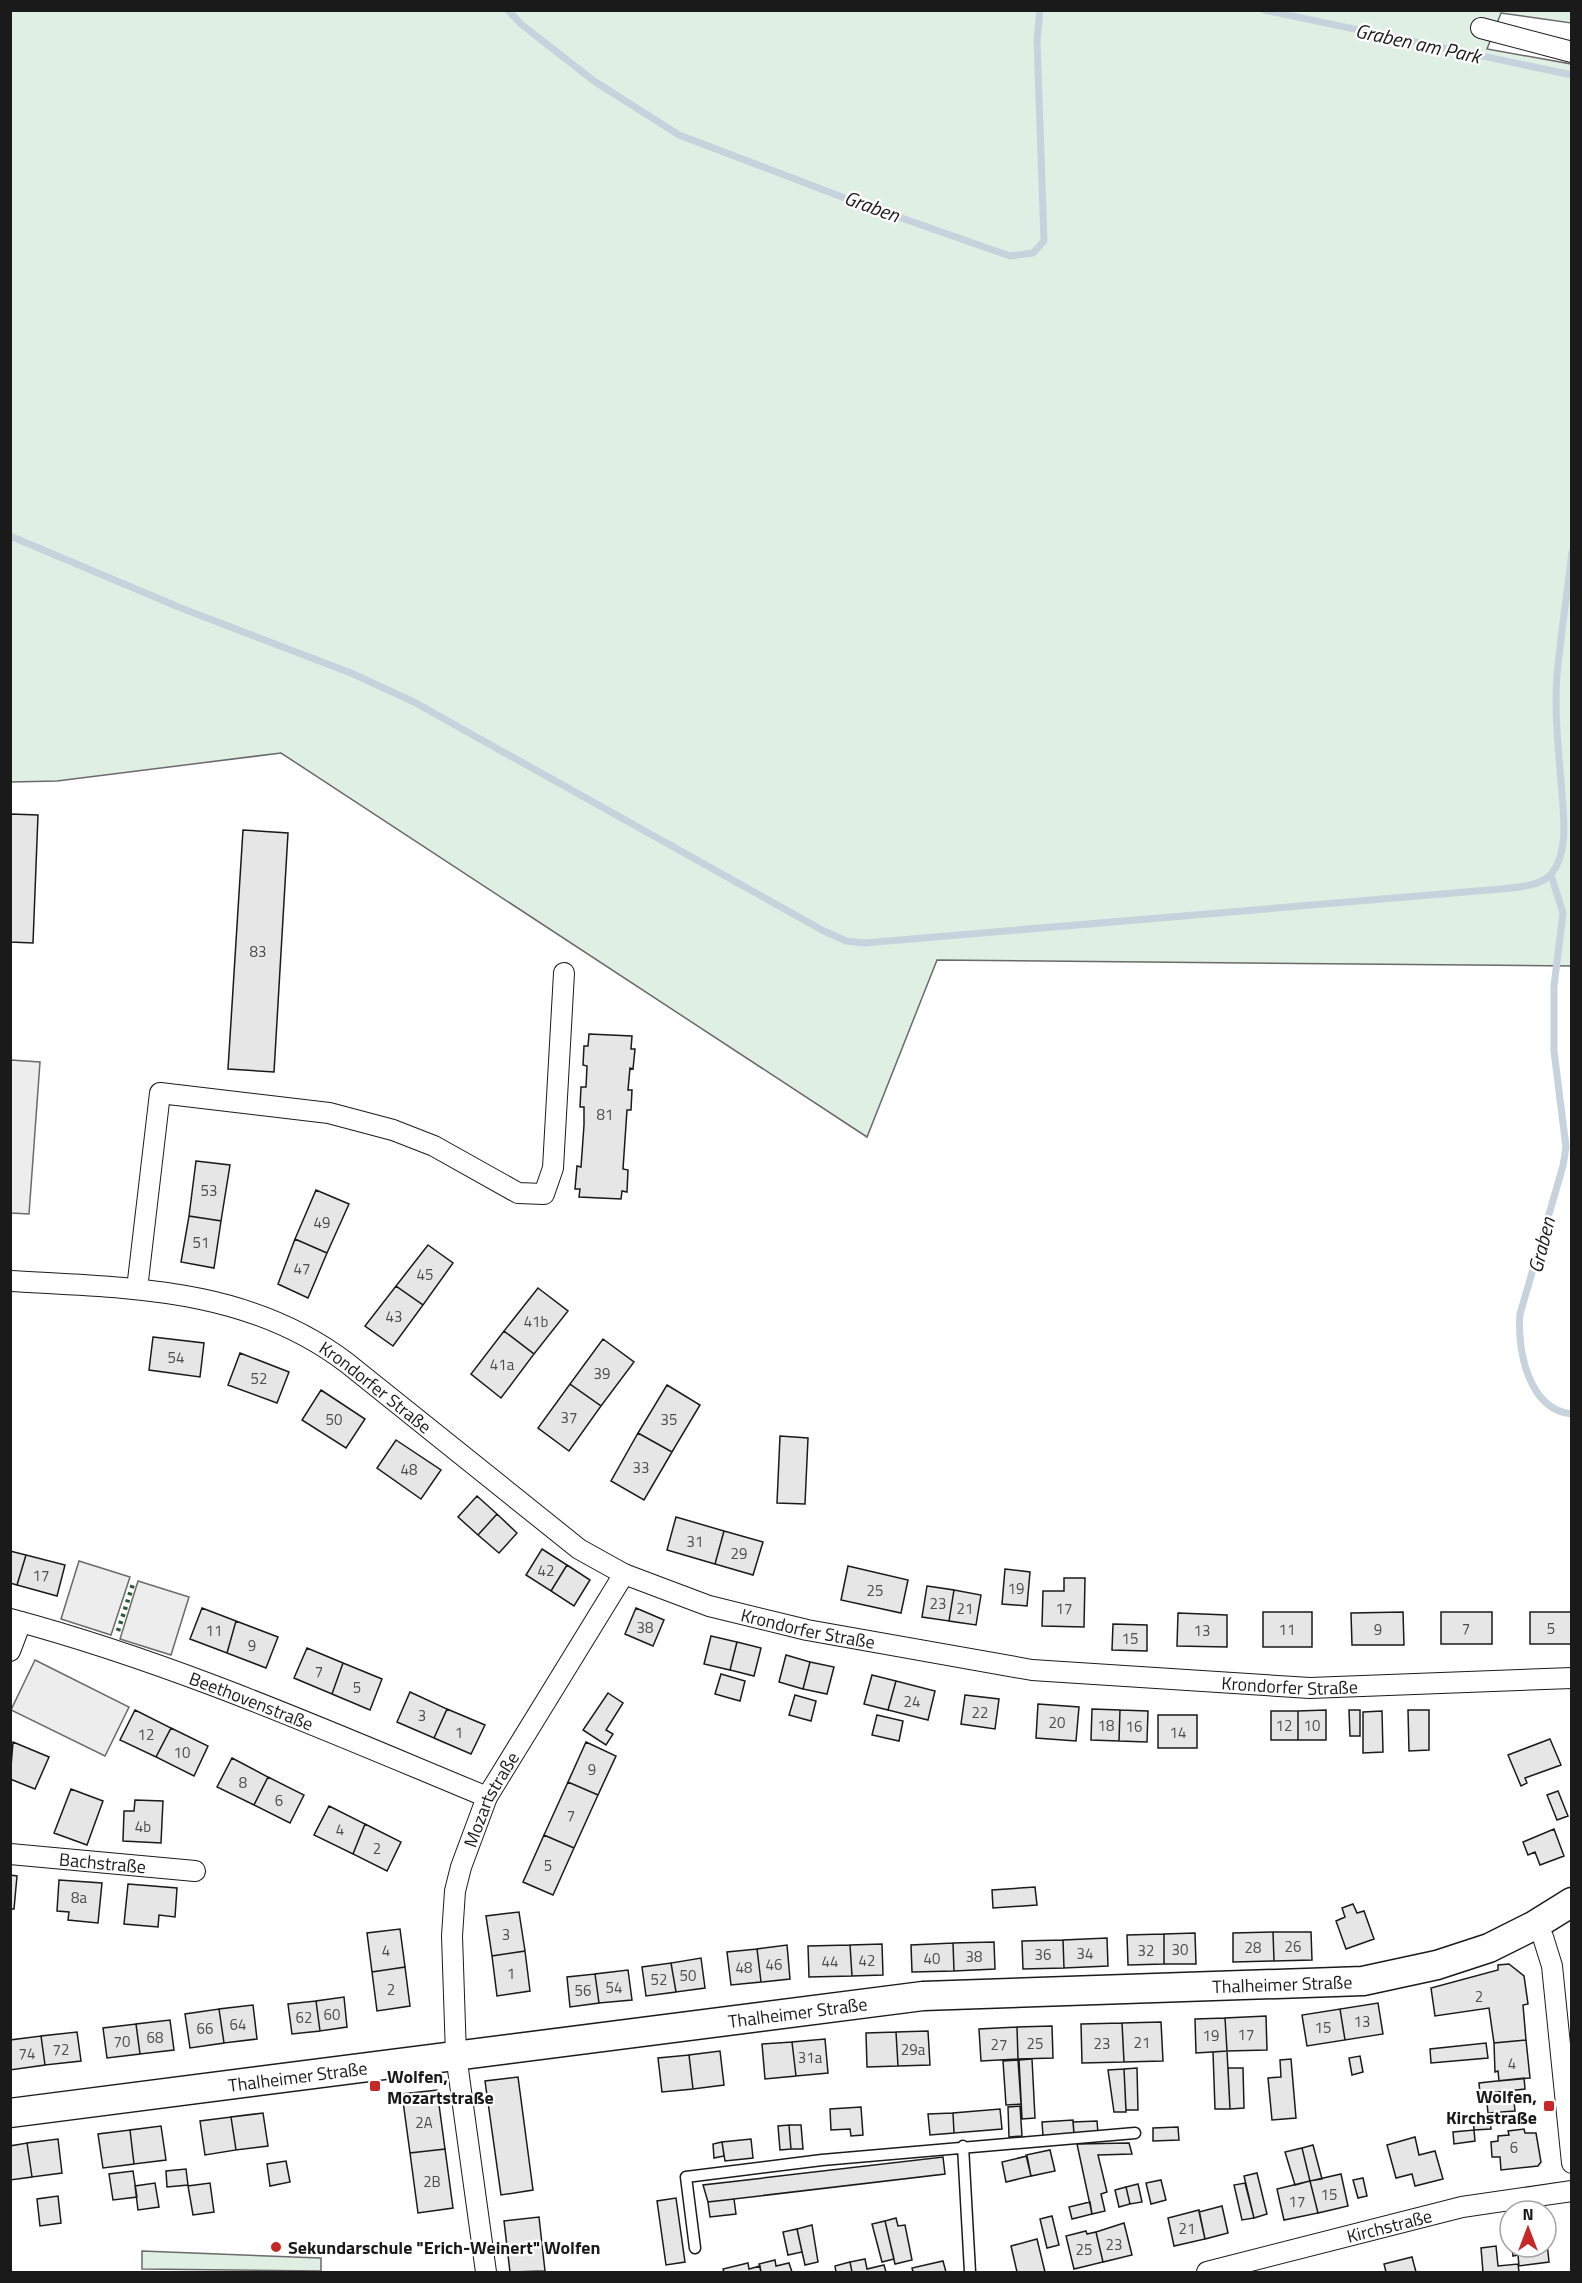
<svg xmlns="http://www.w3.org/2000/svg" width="1582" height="2283" font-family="'Titillium Web',sans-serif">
  <rect width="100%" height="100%" fill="#fff"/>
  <path fill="#e0efe3" stroke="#6a6a6a" stroke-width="1.5" d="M10,11h1561v12l-70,-10 -14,36 84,15v902l-634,-6 -70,177 -586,-384 -224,28 -46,1z
    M142,2251l179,7v13l-179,-2z"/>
  <path fill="#ededed" stroke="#6a6a6a" stroke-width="1.5" d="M11,1060l29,2 -11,152 -18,-1z
    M79,1561l51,16 -19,58 -50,-16z
    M138,1581l51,16 -18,58 -51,-16z
    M35,1660l94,47 -24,49 -94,-46z"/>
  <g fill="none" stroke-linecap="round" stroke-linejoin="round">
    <path stroke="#c6d2dc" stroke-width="7" d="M508,10l13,14 73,57 85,54 171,65 160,56 23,-3 11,-12 -7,-201 3,-30
      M1264,10l308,65
      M10,536l171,72 170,65 63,29 408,228 24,11 18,2 637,-54c16,-2 40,-2 51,-16 16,-20 12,-55 10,-79 -3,-39 -8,-80 -5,-119 4,-41 10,-82 15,-123
      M1551,875l12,38 -9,73v65l12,96 -3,19 -43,148c-3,35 8,96 52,100"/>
  </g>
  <path fill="#e6e6e6" stroke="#1a1a1a" stroke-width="1.5" d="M10,814l28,1 -5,128 -23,-1z
    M243,830l45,3 -14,239 -46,-3z
    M589,1034l43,2 -1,13h4l-2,20 -3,-1 -2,22h4l-1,20h-4l-4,59 5,1 -1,22 -5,-1 -1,8 -42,-2 1,-8h-5l2,-23 4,1 3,-42v-18h-4l1,-20h5l1,-21 -4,-1 1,-19h4z
    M196,1161l34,4 -9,56 -32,-5z
    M316,1190l33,14 -22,49 -32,-14z
    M189,1216l32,5 -7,47 -33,-6z
    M295,1239l32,14 -19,45 -30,-14z
    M428,1245l25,18 -30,42 -27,-19z
    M396,1286l27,19 -30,41 -28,-20z
    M538,1288l30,23 -34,43 -30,-23z
    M504,1331l30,23 -33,44 -30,-24z
    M153,1337l51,6 -4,34 -51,-7z
    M603,1339l31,23 -33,44 -31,-22z
    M240,1353l49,19 -12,31 -49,-18z
    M570,1384l31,22 -32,45 -31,-23z
    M667,1385l33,20 -28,47 -34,-19z
    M321,1390l44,29 -19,29 -44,-28z
    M638,1433l34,19 -28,48 -33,-19z
    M780,1436l28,2 -3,66 -28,-1z
    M396,1440l45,30 -20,29 -44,-31z
    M477,1496l20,18 -19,21 -20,-18z
    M497,1514l20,19 -18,20 -21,-18z
    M676,1517l48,14 -9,33 -48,-14z
    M724,1531l39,11 -10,33 -38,-11z
    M542,1549l25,16 -16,26 -25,-16z
    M10,1551l16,4 -9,30 -7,-2z
    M26,1555l39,10 -8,31 -40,-11z
    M567,1565l23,15 -16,26 -23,-15z
    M848,1566l60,14 -7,33 -60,-13z
    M1005,1569l25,3 -3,34 -25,-2z
    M1064,1578h21l-1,49 -42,-1 1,-35h21z
    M927,1586l27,4 -5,31 -27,-4z
    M954,1590l27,5 -5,30 -27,-4z
    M202,1608l34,13 -9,32 -37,-14z
    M636,1608l28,12 -11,26 -28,-12z
    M1263,1612h49v35h-49z
    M1403,1612l1,33h-52l-1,-32z
    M1441,1612h51v32h-51z
    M1530,1612h42v32h-42z
    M1178,1613l49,2v32l-50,-1z
    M236,1621l42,16 -12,31 -39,-15z
    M1113,1624l34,1v26l-35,-1z
    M711,1636l26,6 -7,28 -26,-6z
    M737,1642l24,6 -7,28 -24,-6z
    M307,1648l36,15 -11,31 -38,-16z
    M786,1655l24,7 -7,27 -24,-7z
    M810,1662l24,5 -7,27 -24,-5z
    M343,1663l39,16 -12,31 -38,-16z
    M721,1674l24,7 -5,20 -25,-7z
    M872,1675l24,6 -8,29 -24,-6z
    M896,1681l39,10 -7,29 -40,-10z
    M410,1692l37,17 -13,29 -37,-16z
    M608,1693l15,10 -17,27 7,4 -7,11 -23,-15z
    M795,1695l21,6 -5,20 -22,-6z
    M965,1695l34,4 -4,30 -34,-5z
    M1038,1704l41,3 -3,34 -40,-3z
    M447,1709l38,16 -14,29 -37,-16z
    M1092,1709l28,1 -1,31 -28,-1z
    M135,1710l36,18 -15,29 -36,-17z
    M1120,1710l28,1 -1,31 -28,-1z
    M1326,1710v30h-28v-29z
    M1349,1710h11v26h-10z
    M1408,1710h21v40l-20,1z
    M1271,1711h27v29h-27z
    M1382,1711l1,41 -20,1v-41z
    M877,1715l26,6 -4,20 -27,-6z
    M1158,1715h39v33h-39z
    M171,1728l37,18 -14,30 -38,-19z
    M1550,1739l11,26 -36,13 2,5 -6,3 -13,-31z
    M13,1742l36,15 -14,32 -25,-10z
    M586,1742l30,14 -18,39 -30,-13z
    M232,1758l36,19 -14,28 -37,-18z
    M268,1777l36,18 -14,28 -36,-18z
    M568,1782l30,13 -24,53 -30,-13z
    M71,1789l32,12 -16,44 -33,-12z
    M1558,1791l10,25 -11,4 -10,-25z
    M135,1800l28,1 -2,42 -38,-2 1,-30h10z
    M329,1806l36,18 -12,30 -39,-19z
    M365,1824l36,18 -14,29 -34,-17z
    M1554,1829l10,27 -24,9 -5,-13 -7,3 -5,-13z
    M544,1835l30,13 -21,47 -30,-13z
    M10,1875l7,1 -3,33h-4z
    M59,1880l43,3 -4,40 -30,-3 1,-8 -12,-1z
    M128,1884l49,4 -2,29 -16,-2 -1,12 -34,-3z
    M1035,1887l2,18 -44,3 -1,-18z
    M1353,1904l4,9 7,-2 10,28 -28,10 -10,-28 9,-4 -3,-9z
    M519,1912l6,39 -33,5 -6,-40z
    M400,1929l5,38 -33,5 -5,-39z
    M1273,1932h38l1,28 -38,1z
    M1273,1932l1,29 -41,1v-29z
    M1195,1933l1,31h-32v-30z
    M1164,1934v30l-36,1 -1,-30z
    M1107,1938l1,28 -44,2 -1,-28z
    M1063,1940l1,28 -41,1 -1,-28z
    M994,1942l1,27 -41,2 -1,-28z
    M953,1943l1,28 -42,1 -1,-27z
    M882,1944l1,31 -31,1 -2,-31z
    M787,1945l3,34 -29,3 -4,-33z
    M850,1945l2,31 -43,1 -1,-31z
    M757,1949l4,33 -30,3 -4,-33z
    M525,1951l5,40 -33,5 -5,-40z
    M701,1958l4,30 -29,4 -5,-29z
    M671,1963l5,29 -30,4 -4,-29z
    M1509,1964l15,12 4,28 -5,1 3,35 -32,3 -5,-35 -54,8 -4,-28 67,-18v-5z
    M405,1967l5,39 -33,5 -5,-39z
    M628,1970l4,30 -33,3 -4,-29z
    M595,1974l4,29 -29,4 -3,-30z
    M344,1997l3,30 -27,4 -4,-30z
    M316,2001l4,30 -28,3 -4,-30z
    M1378,2003l5,31 -38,6 -5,-31z
    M253,2005l4,34 -33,4 -5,-34z
    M219,2009l5,34 -34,5 -5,-34z
    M1340,2009l5,31 -38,6 -5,-31z
    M1266,2016l1,34 -40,1 -2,-33z
    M1225,2018l2,33 -31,2 -1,-34z
    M170,2020l4,30 -34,4 -4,-30z
    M1161,2022l2,39 -39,1 -2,-39z
    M1122,2023l2,39 -42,1 -1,-39z
    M136,2024l4,30 -33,4 -4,-30z
    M1052,2026l1,32 -35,1 -1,-32z
    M1017,2027l1,32 -37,2 -2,-32z
    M928,2031l2,34 -32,1 -2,-34z
    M77,2032l4,29 -36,4 -4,-29z
    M896,2032l2,34 -31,1 -1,-34z
    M41,2036l4,29 -35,5v-30z
    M825,2039l3,34 -32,3 -4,-34z
    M1526,2040l4,38 -31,3 -1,-10 -3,1 -1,-29z
    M792,2042l4,34 -31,3 -3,-35z
    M1486,2043l2,15 -57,5 -1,-14z
    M720,2051l4,34 -31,4 -4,-34z
    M1227,2051l3,58h-15l-2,-57z
    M689,2055l4,34 -31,3 -4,-34z
    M1360,2056l3,16 -11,3 -3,-17z
    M1032,2059l3,59 -13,1 -3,-59z
    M1291,2059l5,59 -24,2 -4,-42 13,-1 -1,-17z
    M1018,2060l3,44 -15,1 -3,-44z
    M1137,2068l1,42h-12l-2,-41z
    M1228,2068h15l1,40 -14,1z
    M1124,2069l2,43h-12l-6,-42z
    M518,2077l15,113 -32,5 -16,-114z
    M1524,2078l1,11 -45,5 -1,-11z
    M437,2090l8,59 -35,4 -8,-59z
    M1513,2091l2,20 -27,2 -2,-20z
    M1020,2106l2,30 -13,1 -1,-30z
    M861,2107l2,28 -12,1 -1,-7 -19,1 -1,-21z
    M1000,2109l2,20 -48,4 -1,-20z
    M263,2113l5,33 -32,4 -5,-33z
    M953,2113l1,20 -24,2 -2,-21z
    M231,2117l5,33 -31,5 -5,-34z
    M1490,2117l1,12 -17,1 -1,-12z
    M1073,2120l1,14 -31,2 -1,-14z
    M1097,2121l1,12 -24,1 -1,-12z
    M789,2125h12l2,24h-12z
    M789,2125l2,24 -11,1 -2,-24z
    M161,2126l5,34 -32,4 -4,-34z
    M1178,2127l1,13 -26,1v-13z
    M1524,2129l1,4h11l5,29 -3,4 -37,4 -1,-13h-8l-1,-15 7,-1v-5l11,-1 -1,-4z
    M130,2130l4,34 -31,4 -5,-34z
    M1474,2130l1,11 -21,3 -1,-12z
    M1415,2137l4,18 16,-4 8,28 -28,7 -3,-12 -16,4 -9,-33z
    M58,2139l4,34 -30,4 -5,-34z
    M751,2139l2,19 -28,3 -3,-19z
    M722,2142l2,14 -10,2 -1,-14z
    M27,2143l5,34 -22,3v-34z
    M1129,2143l3,11 -34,1 9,37 -6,2 4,17 -13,3 -15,-70z
    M1313,2145l9,34 -12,2 -8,-33z
    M1302,2148l8,33 -15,4 -10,-33z
    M445,2149l8,59 -35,5 -8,-60z
    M1050,2150l5,21 -24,5 -5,-21z
    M1027,2156l4,20 -25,6 -4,-20z
    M943,2157l2,17 -237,28 -5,-17z
    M286,2161l4,21 -20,4 -3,-22z
    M186,2169l2,16 -21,2 -1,-16z
    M133,2171l4,26 -24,3 -4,-26z
    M1257,2173l10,41 -13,4 -10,-42z
    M1341,2174l7,32 -30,7 -8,-32z
    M1363,2178l4,18 -9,2 -5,-18z
    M1161,2180l5,20 -15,4 -5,-21z
    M1310,2181l8,32 -34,7 -7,-31z
    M155,2183l4,24 -21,3 -3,-24z
    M210,2183l4,29 -21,3 -5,-29z
    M1245,2183l9,35 -12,2 -8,-35z
    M1138,2184l4,18 -12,2 -4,-17z
    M1126,2187l4,17 -11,3 -4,-17z
    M58,2196l3,27 -21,3 -3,-27z
    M676,2198l9,64 -19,3 -9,-64z
    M734,2199l2,15 -26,3 -2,-15z
    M1090,2202l2,12 -20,5 -3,-12z
    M1222,2206l6,27 -23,6 -6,-27z
    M1199,2210l6,29 -31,7 -6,-28z
    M1052,2216l7,29 -12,3 -7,-29z
    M539,2217l6,54 -35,1 -6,-51z
    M896,2218l2,8 7,-1 7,35 -17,4 -10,-43z
    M885,2221l9,38 -12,3 -10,-38z
    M1124,2223l8,32 -29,7 -7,-30z
    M812,2225l6,37 -13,3 -8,-36z
    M797,2229l5,23 -14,3 -5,-23z
    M1086,2231l1,3 9,-2 7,30 -29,7 -8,-33z
    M1546,2233l3,29 -30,4 -1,-11 -5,1 -1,-9h34z
    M1037,2239l8,33h-28l-6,-26z
    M1496,2246l2,20 20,-2 1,8h-36l-2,-24z
    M1412,2257l4,15h-30l-2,-8z
    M865,2259l2,10 17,-4 2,7h-34l-2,-10z
    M775,2260l1,6 13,-3 3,9h-31l-2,-8z
    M943,2261l3,11h-33l-1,-4z
    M850,2262l2,10h-16l-1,-6z
    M748,2263l1,6 11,-3 1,6h-37l-1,-3z"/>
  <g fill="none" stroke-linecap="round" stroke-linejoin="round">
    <defs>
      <path id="lane" d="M963,2146l7,126
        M695,2248l-9,-71 136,-17 313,-27"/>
      <g id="street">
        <path d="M1481,28l91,24"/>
        <path id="s1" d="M10,1281c120,7 237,6 337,82l232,186 45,25 85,32 98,24 225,40 278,18 262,-10"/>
        <path d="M137,1289l23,-196 169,20 64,17 41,16 84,47 26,1 9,-26 11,-195"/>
        <path id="s2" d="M10,1619c165,44 320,113 477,178"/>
        <path d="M10,1651l11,-29"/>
        <path id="s3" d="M10,1854l185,17"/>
        <path d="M1535,1925l8,12 9,29 20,197"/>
        <path id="s4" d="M486,2272l-30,-217 -4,-119 3,-45 6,-24 26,-70 137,-223"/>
        <path id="s5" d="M1207,2272l255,-65 110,-16"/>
      </g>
      <g id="secondary">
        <path id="s6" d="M10,2113l913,-117 440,-15 74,-16 52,-17 46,-23 37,-23"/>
      </g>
    </defs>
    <use href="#lane" stroke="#1a1a1a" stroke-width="13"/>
    <use href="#street" stroke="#1a1a1a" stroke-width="22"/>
    <use href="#secondary" stroke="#1a1a1a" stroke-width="31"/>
    <use href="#lane" stroke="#fff" stroke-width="10"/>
    <use href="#street" stroke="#fff" stroke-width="20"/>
    <use href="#secondary" stroke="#fff" stroke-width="28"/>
    <path stroke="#2b5a34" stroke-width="4.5" stroke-dasharray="3 4.5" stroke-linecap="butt" d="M118,1631l16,-50"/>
  </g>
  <g fill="#c62828" stroke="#fff" stroke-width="2">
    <rect x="369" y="2080" width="12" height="12" rx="3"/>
    <rect x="1543" y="2100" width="12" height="12" rx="3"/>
    <circle cx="276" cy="2247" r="6"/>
  </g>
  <g text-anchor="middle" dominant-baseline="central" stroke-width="4.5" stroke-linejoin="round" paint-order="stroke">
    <g font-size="15" fill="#4d4d4d">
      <text x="258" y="951">83</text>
      <text x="605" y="1114">81</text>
      <text x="209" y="1190">53</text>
      <text x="322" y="1222">49</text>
      <text x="201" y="1242">51</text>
      <text x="302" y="1268">47</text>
      <text x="425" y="1274">45</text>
      <text x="394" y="1316">43</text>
      <text x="536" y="1321">41b</text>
      <text x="176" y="1357">54</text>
      <text x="502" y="1364">41a</text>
      <text x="602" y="1373">39</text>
      <text x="259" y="1378">52</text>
      <text x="569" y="1417">37</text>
      <text x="334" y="1419">50</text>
      <text x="669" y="1419">35</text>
      <text x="641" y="1467">33</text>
      <text x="409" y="1469">48</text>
      <text x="695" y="1541">31</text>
      <text x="739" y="1553">29</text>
      <text x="546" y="1570">42</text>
      <text x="41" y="1575">17</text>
      <text x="1016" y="1588">19</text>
      <text x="875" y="1590">25</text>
      <text x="938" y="1603">23</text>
      <text x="965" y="1608">21</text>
      <text x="1064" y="1608">17</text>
      <text x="645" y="1627">38</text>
      <text x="1466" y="1628">7</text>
      <text x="1551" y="1628">5</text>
      <text x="1287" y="1629">11</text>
      <text x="1378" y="1629">9</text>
      <text x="214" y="1630">11</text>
      <text x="1202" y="1630">13</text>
      <text x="1130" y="1638">15</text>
      <text x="252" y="1645">9</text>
      <text x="319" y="1671">7</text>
      <text x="357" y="1687">5</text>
      <text x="912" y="1701">24</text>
      <text x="980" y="1712">22</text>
      <text x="422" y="1715">3</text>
      <text x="1057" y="1722">20</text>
      <text x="1106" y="1725">18</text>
      <text x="1284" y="1725">12</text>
      <text x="1312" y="1725">10</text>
      <text x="1134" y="1726">16</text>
      <text x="459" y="1732">1</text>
      <text x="1178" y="1732">14</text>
      <text x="146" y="1734">12</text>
      <text x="182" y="1752">10</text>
      <text x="592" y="1769">9</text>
      <text x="243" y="1782">8</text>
      <text x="279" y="1800">6</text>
      <text x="571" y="1815">7</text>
      <text x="143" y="1826">4b</text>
      <text x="340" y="1829">4</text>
      <text x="377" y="1848">2</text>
      <text x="548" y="1865">5</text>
      <text x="79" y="1897">8a</text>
      <text x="506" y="1934">3</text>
      <text x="1293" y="1946">26</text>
      <text x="1253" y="1947">28</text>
      <text x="1180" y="1949">30</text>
      <text x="386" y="1950">4</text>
      <text x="1146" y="1950">32</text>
      <text x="1085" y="1953">34</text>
      <text x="1043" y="1954">36</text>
      <text x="974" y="1956">38</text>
      <text x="932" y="1958">40</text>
      <text x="867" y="1960">42</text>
      <text x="830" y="1961">44</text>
      <text x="774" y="1964">46</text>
      <text x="744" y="1967">48</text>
      <text x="511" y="1973">1</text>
      <text x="688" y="1975">50</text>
      <text x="659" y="1979">52</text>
      <text x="614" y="1987">54</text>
      <text x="391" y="1989">2</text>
      <text x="583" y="1990">56</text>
      <text x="1479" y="1996">2</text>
      <text x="332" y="2014">60</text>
      <text x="304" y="2017">62</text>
      <text x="1362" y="2021">13</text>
      <text x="238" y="2024">64</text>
      <text x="1323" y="2027">15</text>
      <text x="205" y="2028">66</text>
      <text x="1246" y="2034">17</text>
      <text x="1211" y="2035">19</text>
      <text x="155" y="2037">68</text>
      <text x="122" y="2041">70</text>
      <text x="1142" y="2042">21</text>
      <text x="1035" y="2043">25</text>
      <text x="1102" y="2043">23</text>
      <text x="999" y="2044">27</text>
      <text x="61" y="2049">72</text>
      <text x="913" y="2049">29a</text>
      <text x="27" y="2053">74</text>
      <text x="810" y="2057">31a</text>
      <text x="1512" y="2063">4</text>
      <text x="424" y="2122">2A</text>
      <text x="1514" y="2147">6</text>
      <text x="432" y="2181">2B</text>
      <text x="1329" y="2194">15</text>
      <text x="1297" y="2201">17</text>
      <text x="1187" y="2228">21</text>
      <text x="1114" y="2244">23</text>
      <text x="1084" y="2249">25</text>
    </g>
    <g font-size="18" fill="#1a1a1a" stroke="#fff">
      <text stroke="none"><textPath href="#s1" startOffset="390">Krondorfer Straße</textPath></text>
      <text stroke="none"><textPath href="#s1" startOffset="894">Krondorfer Straße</textPath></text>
      <text stroke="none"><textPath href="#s1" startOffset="1380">Krondorfer Straße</textPath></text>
      <text stroke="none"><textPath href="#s2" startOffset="255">Beethovenstraße</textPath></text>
      <text stroke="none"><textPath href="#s4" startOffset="482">Mozartstraße</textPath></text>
      <text stroke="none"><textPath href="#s3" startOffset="93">Bachstraße</textPath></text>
      <text stroke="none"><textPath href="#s6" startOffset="1280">Thalheimer Straße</textPath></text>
      <text stroke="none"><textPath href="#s6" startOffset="794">Thalheimer Straße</textPath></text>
      <text stroke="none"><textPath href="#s6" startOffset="290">Thalheimer Straße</textPath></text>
      <text stroke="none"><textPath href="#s5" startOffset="188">Kirchstraße</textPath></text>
    </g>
    <g font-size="18" font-weight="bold" fill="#1a1a1a" stroke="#fff" text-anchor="start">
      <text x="387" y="2076">Wolfen,<tspan x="387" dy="21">Mozartstraße</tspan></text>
      <text x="1537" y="2096" text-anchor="end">Wolfen,<tspan x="1537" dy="21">Kirchstraße</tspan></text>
      <text x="288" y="2247">Sekundarschule "Erich-Weinert" Wolfen</text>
    </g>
    <g font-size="20" font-style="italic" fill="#1a1a1a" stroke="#fff">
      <text transform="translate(1418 43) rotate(12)">Graben am Park</text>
      <text transform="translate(872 206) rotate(20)">Graben</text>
      <text transform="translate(1541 1245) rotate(-76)">Graben</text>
    </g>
  </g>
  <rect width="1582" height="2283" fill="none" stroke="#1a1a1a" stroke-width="24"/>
  <g transform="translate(1528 2229)"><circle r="28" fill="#ffffff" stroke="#a3a3a3" stroke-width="1.5"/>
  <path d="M0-4.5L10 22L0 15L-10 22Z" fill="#c62828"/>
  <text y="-9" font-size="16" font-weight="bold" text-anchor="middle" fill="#1a1a1a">N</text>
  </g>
</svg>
